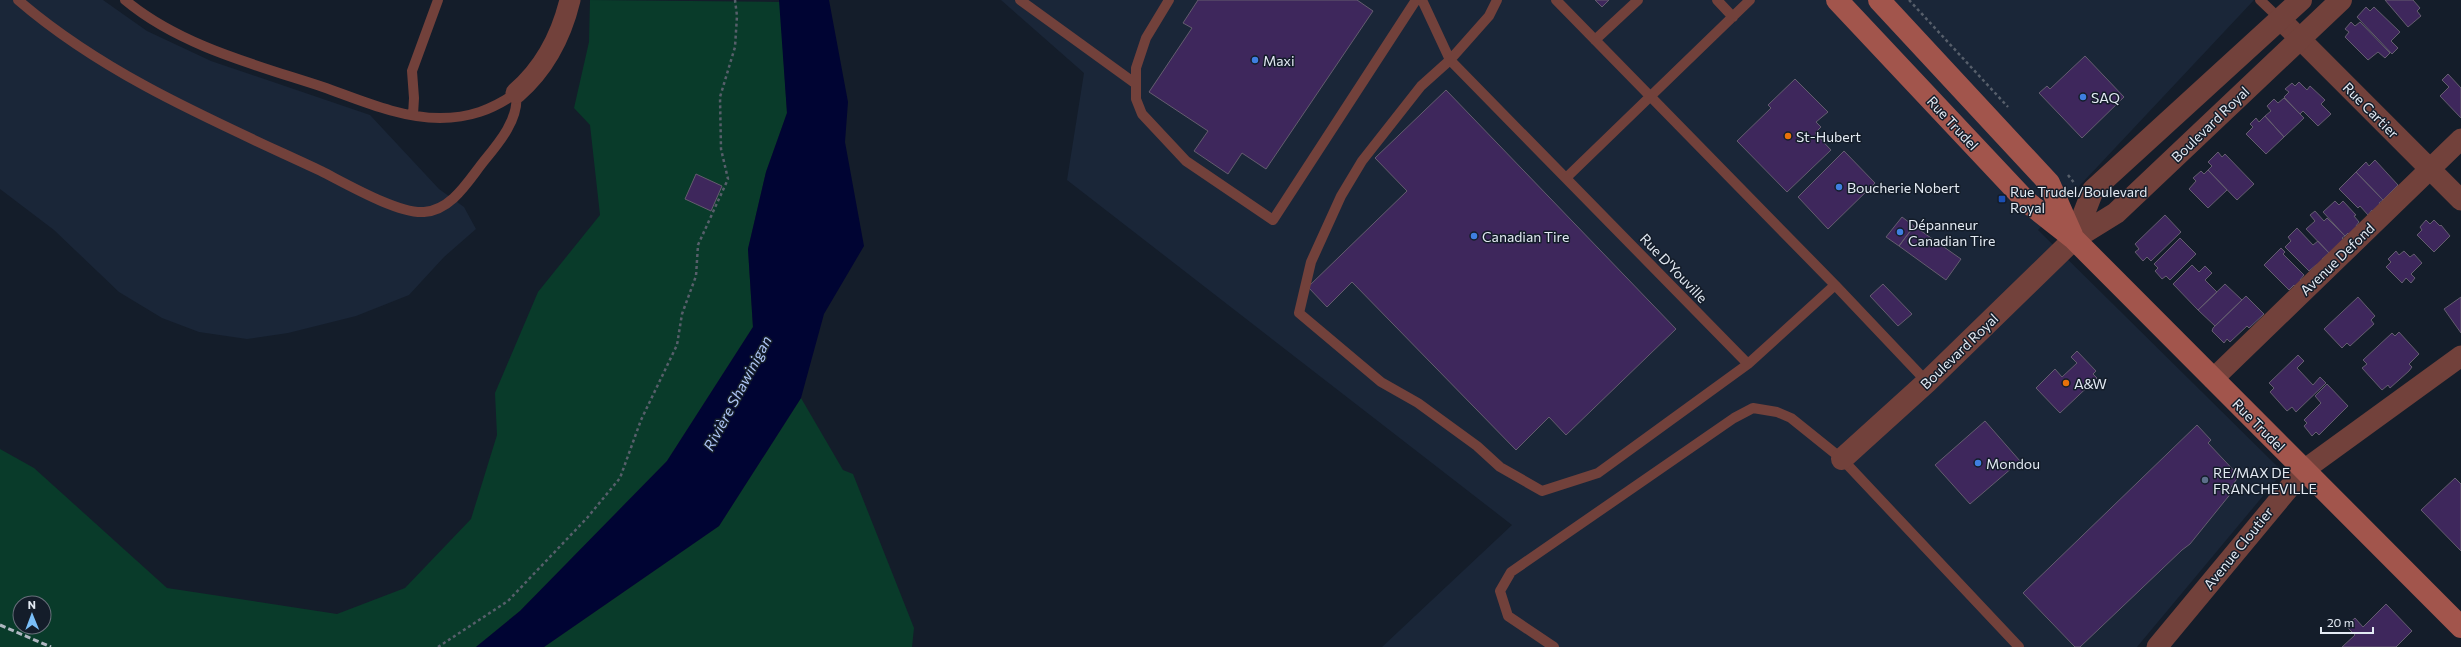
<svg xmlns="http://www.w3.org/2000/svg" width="2461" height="647" font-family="Commissioner,sans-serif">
  <rect width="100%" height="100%" fill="#141d2a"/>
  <path fill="#1a2638" d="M0,0h103l44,31 64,30 159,54 69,74 25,18 12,22 -32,28 -35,38 -53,21 -68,17 -41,6 -48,-7 -37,-14 -43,-26 -65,-62 -54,-41z
    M1001,0h1253l-216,230 245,242 -146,175h-755l130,-122 -445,-345 17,-107z"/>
  <path fill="#093b2a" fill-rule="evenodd" d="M590,0l190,2 7,111 -21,59 -18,77 5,78 -86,134 -147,150 -44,36h-476v-198l34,19 133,120 170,26 68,-26 66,-69 26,-84 -2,-42 43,-101 62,-77 -10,-90 -16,-17 15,-66zM20,603h24v24h-24z
    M801,398l42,72 10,4 61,154 -2,19h-368l175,-121z"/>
  <path fill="#000433" d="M779,0h50l19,102 -3,40 19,104 -40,68 -23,84 -82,128 -175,121h-68l44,-36 147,-150 86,-134 -5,-78 18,-77 21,-59z"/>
  <path fill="#3e275c" stroke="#645d6f" d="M1198,0h159l16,11 -107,158 -24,-16 -14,21 -34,-23 14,-20 -59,-39 43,-64 -9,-5z
    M1595,0h14l-7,7z
    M2385,0h28l7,8 -3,3 4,5 -13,11z
    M2366,7l4,4 4,-4 26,25 -9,9 7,7 -6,6 -35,-37z
    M2351,22l4,4 5,-4 30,31 -5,5 -7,-6 -10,8 -23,-23 4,-5 -4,-3z
    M2085,56l39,41 -42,41 -43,-45 8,-7 3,3z
    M2448,74l13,14v30l-21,-22 9,-9 -7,-7z
    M1795,79l33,33 -12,10 5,5 -6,6 16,17 -44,42 -50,-51 34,-33 -3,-3z
    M2299,82l8,8 3,-4 15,14 -4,4 10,10 -13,12 -15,-15 -3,3 -16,-17 5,-5 -4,-3 7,-6 3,3z
    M1446,90l230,239 -110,106 -17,-18 -33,33 -164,-168 -25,25 -19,-20 99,-96 -32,-33z
    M2284,98l20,20 -20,19 -19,-21 6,-5 -4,-5 7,-7 4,4z
    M2265,116l19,21 -18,17 -20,-20 7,-7 -3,-3 6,-6 3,4z
    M1844,151l31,32 -47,46 -30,-32z
    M2218,152l4,5 3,-3 29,30 -17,16 -29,-30 4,-4 -4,-4z
    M2375,160l23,25 -15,15 -27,-28 10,-10 3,4z
    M2208,170l19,20 -19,18 -19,-19 7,-8 -3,-3 8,-7 3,3z
    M2356,172l27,28 -4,3 3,4 -7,6 -3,-3 -4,5 -8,-9 -2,2 -19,-19z
    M696,174l26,12 -11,25 -26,-12z
    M2335,201l4,4 4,-4 13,14 -2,1 5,6 -3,4 3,3 -8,8 -3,-4 -3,3 -22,-24z
    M2315,211l9,10 3,-3 18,18 -3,2 4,4 -17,11 -23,-24 9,-8 -5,-6z
    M2165,215l16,17 -30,29 -4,-4 -4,4 -8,-9 4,-3 -4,-5z
    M1902,217l12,9 -15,20 -13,-9z
    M2426,220l4,4 4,-4 6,6 1,-1 9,11 -16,16 -17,-17 5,-5 -2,-3z
    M1914,226l47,33 -15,21 -47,-34z
    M2297,228l16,17 5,-4 11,12 -7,6 3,3 -9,3 -7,6 -24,-24 6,-6 -3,-4z
    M2180,238l16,16 -26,26 -4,-4 -4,3 -7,-8 3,-3 -4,-4z
    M2281,248l4,4 -2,2 21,21 -4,5 3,3 -6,6 -3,-4 -5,5 -25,-25z
    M2396,251l3,4 5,-4 6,6 4,-3 8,9 -11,11 4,4 -4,5 -5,-5 -4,5 -16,-16 5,-5 -3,-3z
    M2192,265l7,7 6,-6 7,7 -7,7 12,12 -19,18 -25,-26z
    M1883,284l29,30 -14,12 -28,-30z
    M2225,284l17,16 -27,26 -17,-16z
    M2246,296l18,18 -15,14 -2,-2 -17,16 -3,-3 -3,4 -12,-12 1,-3z
    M2358,297l17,19 -4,4 3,4 -24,22 -3,-3 -5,5 -18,-19z
    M2461,297v36l-17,-24z
    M2399,332l20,22 -10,10 3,3 -3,4 -19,17 -2,-3 -6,5 -20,-22 5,-4 -4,-4 29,-27 3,3z
    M2077,351l19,20 -3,3 4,4 -37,35 -24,-25 19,-19 7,8 15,-14 -6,-6z
    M2298,355l6,6 -7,7 16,17 7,-8 6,6 -30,29 -4,-5 -5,4 -17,-19 4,-4 -5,-5z
    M2327,384l21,22 -29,29 -3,-3 -4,4 -8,-10 3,-3 -3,-3 17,-17 -6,-7z
    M1985,421l35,40 -50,43 -35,-39z
    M2197,425l14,15 -3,3 31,33 -10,14 3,2 -42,52 -8,6 -102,97h-5l-52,-54z
    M2455,478l6,6v67l-40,-41z
    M2386,604l26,27 -16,16h-54l13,-12 -9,-9 9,-8 8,9z"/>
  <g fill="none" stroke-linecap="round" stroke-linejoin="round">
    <path stroke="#575f6b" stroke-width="2.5" stroke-dasharray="3 3" stroke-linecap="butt" d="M1909,0l99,107
      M2068,175l7,9
      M438,647l70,-46 79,-83 33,-40 21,-58 36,-75 5,-31 14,-38 2,-31 30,-66 -7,-30 -1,-52 15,-50 2,-31 -2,-16"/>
    <path stroke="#72413b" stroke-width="10" d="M18,0c88,76 198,122 303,171 24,12 77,43 103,41 28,-2 44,-31 60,-51 15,-18 36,-43 32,-68 -24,17 -47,25 -76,25 -40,0 -80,-18 -117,-31 -67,-22 -143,-41 -198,-87
      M1020,0l116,84
      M1169,0l-23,38 -10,30v31l6,15 44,47 87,59 143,-220
      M1422,0l28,60 298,304 87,-79 92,97
      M1497,0l-8,16 -39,44 -29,26 -59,75 -21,35 -30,66 -12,51 82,69 37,21 59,43 23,21 42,24 56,-18 150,-109
      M1556,0l279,285
      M1717,0l16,17
      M2260,0l21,20
      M1595,40l43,-40
      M413,115l1,-17 -2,-27 26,-71
      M1566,178l184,-178
      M1554,647l-46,-31 -8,-25 11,-19 223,-154 19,-10 24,4 14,6 51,41 177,188"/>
    <path stroke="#72413b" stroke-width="21" d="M2281,20l180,180
      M516,93c29,-25 45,-56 54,-93
      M2213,379l248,-240
      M2157,647l147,-177 157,-114"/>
    <path stroke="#72413b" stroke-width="22" d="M2074,239l19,-49 208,-190
      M1842,459l85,-77 147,-143 42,-26 225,-213"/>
    <path stroke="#a2554c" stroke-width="22" d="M1837,0l189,201 48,38 387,388
      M1879,0l170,183 23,52"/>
    <path stroke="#afb7c1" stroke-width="3" stroke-dasharray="6 3" stroke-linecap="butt" d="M0,625l51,22"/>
  </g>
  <g fill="#3f7fe0" stroke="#141d2a" stroke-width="1.5">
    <circle cx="1255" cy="60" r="4"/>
    <circle cx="2083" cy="97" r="4"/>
    <circle cx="1839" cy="187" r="4"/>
    <circle cx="1900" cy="232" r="4"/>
    <circle cx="1474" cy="236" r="4"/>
    <circle cx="1978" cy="463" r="4"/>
  </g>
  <g fill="#e8710a" stroke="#141d2a" stroke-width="1.5">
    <circle cx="1788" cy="136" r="4"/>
    <circle cx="2066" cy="383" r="4"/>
  </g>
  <rect fill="#1a4fb4" stroke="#141d2a" stroke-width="1.5" x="1998" y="195" width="8" height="8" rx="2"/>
  <circle fill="#5c6f8a" stroke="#141d2a" stroke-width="1.5" cx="2205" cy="480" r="4"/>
  <g text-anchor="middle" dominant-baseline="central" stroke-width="3" stroke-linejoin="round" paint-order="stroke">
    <g font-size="14" fill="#e3eaf3" stroke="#141d2a" text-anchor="start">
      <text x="1263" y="60">Maxi</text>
      <text x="2091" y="97">SAQ</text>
      <text x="1796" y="136">St-Hubert</text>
      <text x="1847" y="187">Boucherie Nobert</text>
      <text x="2010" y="191">Rue Trudel/Boulevard<tspan x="2010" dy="16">Royal</tspan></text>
      <text x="1908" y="224">Dépanneur<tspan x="1908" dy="16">Canadian Tire</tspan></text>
      <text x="1482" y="236">Canadian Tire</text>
      <text x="2074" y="383">A&amp;W</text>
      <text x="1986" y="463">Mondou</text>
      <text x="2213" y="472">RE/MAX DE<tspan x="2213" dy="16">FRANCHEVILLE</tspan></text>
    </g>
    <g font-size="14" fill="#e3eaf3" stroke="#141d2a">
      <text transform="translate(2371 110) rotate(45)">Rue Cartier</text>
      <text transform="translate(1953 123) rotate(47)">Rue Trudel</text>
      <text transform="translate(2210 124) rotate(-44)">Boulevard Royal</text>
      <text transform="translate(2337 259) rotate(-44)">Avenue Defond</text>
      <text transform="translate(1674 268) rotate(46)">Rue D'Youville</text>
      <text transform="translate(1959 351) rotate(-44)">Boulevard Royal</text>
      <text transform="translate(2259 425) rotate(45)">Rue Trudel</text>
      <text transform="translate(2238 548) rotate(-51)">Avenue Cloutier</text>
    </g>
    <g font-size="15" font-style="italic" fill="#adc4f5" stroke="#141d2a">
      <text transform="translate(737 393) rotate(-62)">Rivière Shawinigan</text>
    </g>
  </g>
  <g transform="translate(32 615) rotate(359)"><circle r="19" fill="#141d2a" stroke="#676f7a"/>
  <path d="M0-3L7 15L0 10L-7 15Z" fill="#7abff8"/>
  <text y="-6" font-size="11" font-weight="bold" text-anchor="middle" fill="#e3eaf3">N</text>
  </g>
  <path d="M2321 627v6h52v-6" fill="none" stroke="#e3eaf3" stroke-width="2"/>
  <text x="2327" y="627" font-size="12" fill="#e3eaf3" stroke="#141d2a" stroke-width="3" paint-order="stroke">20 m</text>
</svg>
